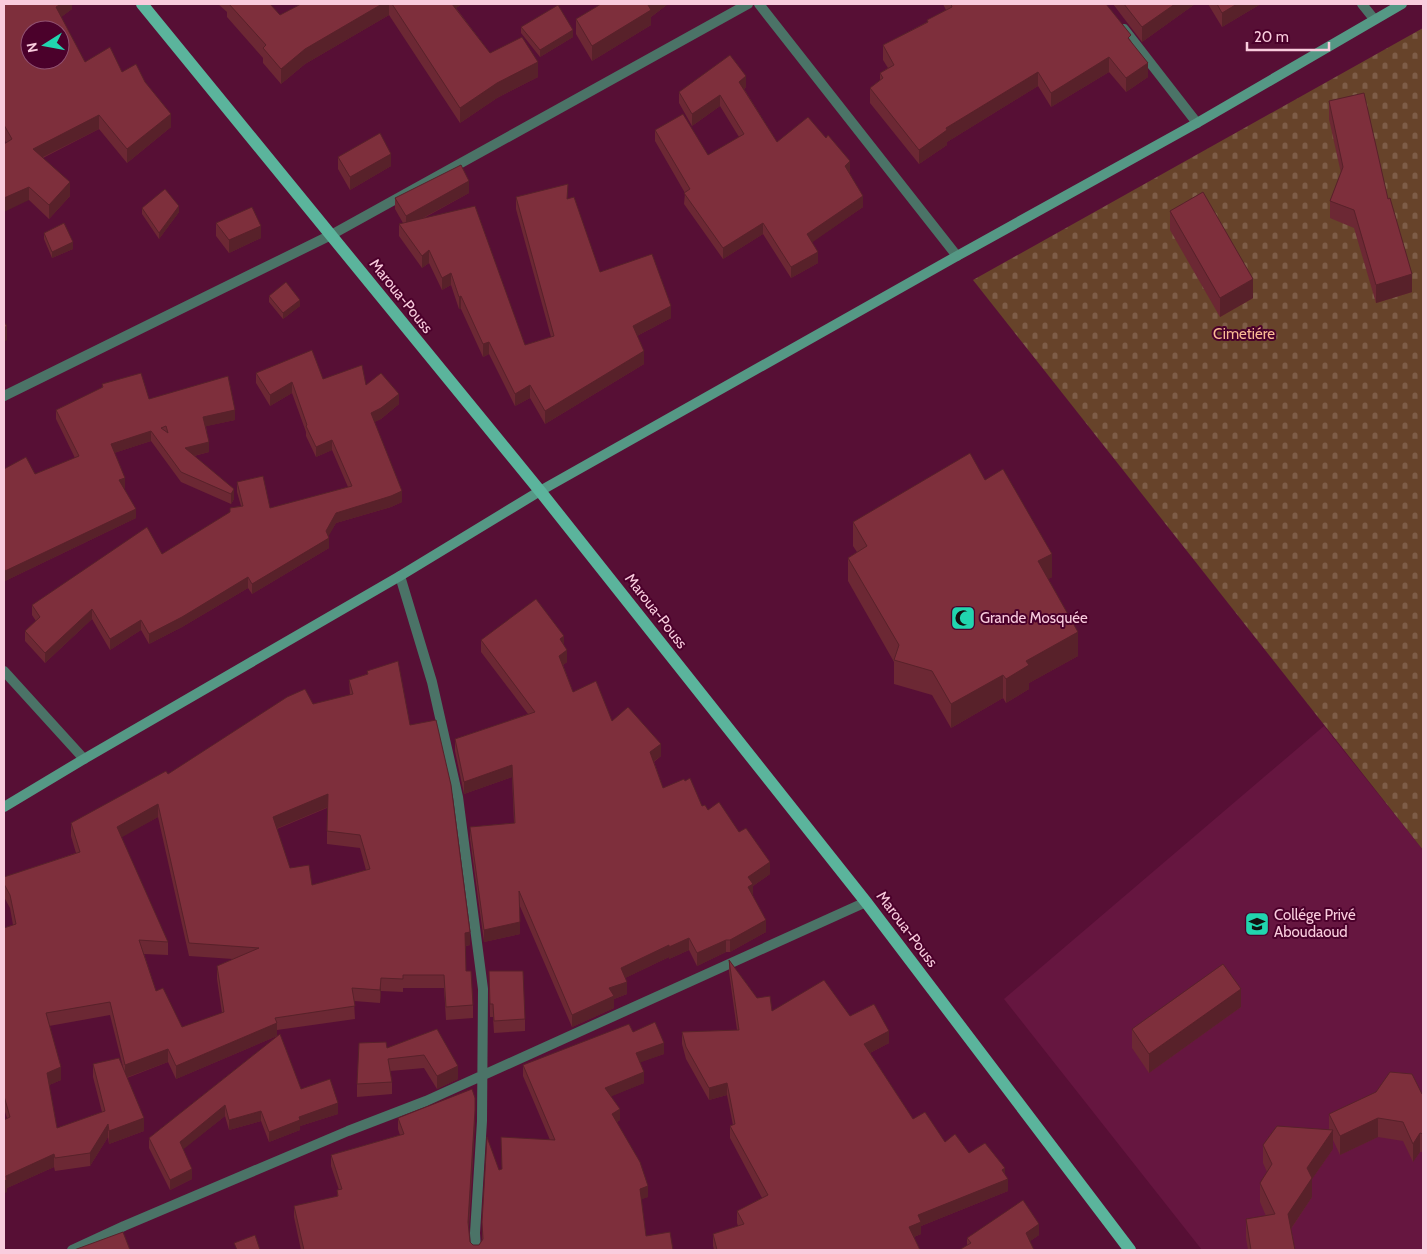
<svg xmlns="http://www.w3.org/2000/svg" width="1427" height="1254" font-family="Cabin,sans-serif">
  <defs>
    <pattern id="cemetery-stones" width="16" height="16" patternUnits="userSpaceOnUse" patternTransform="scale(1.25)"><rect width="16" height="16" fill="#67432a"/><path d="M2 7V4a2 2 0 0 1 4 0v3zM10 15v-3a2 2 0 0 1 4 0v3z" fill="#7e5d48"/></pattern>
  </defs>
  <rect width="100%" height="100%" fill="#570f35"/>
  <path fill="#661640" d="M1324,726l99,124v400h-221l-198,-251z"/>
  <path fill="url(#cemetery-stones)" d="M1423,28v822l-450,-570z"/>
  <g fill="none" stroke-linecap="round" stroke-linejoin="round">
    <path stroke="#4b7367" stroke-width="10" d="M759,4l198,252
      M1362,4l12,15
      M1124,29l73,94
      M4,396l327,-161 417,-231
      M400,576l32,106 26,115 25,192 -1,132 -7,112 1,17
      M4,671l80,88
      M72,1250l52,-24 224,-95 78,-30 440,-199"/>
    <path stroke="#559885" stroke-width="10" d="M4,807l80,-48 316,-183 140,-85 417,-235 240,-133 205,-119"/>
    <path stroke="#5bb49c" stroke-width="12" d="M142,4l398,487 326,411 264,348"/>
  </g>
  <path fill="#6c2834" fill-rule="evenodd" d="M4,4h68v5l-11,8 24,45 37,10 23,10 26,45 -44,36 -28,-34 -56,29 27,38 -21,23 -20,-19 -25,-62z
    M218,4h52l10,11 21,-11h161l-6,4 34,45 48,24 -41,21 -37,25 -71,-108 -84,49 -24,20 -18,-21v-5l-36,-41v-5z
    M601,4h67l-17,13v8l-59,36 -16,-27v-15z
    M943,4h163l25,37 17,36 -22,15 -17,-20 -58,35 -13,-21 -91,56v3l-28,19 -49,-61v-15l10,-8v-7l8,-5 -5,-8v-15l44,-23v-2l19,-10z
    M1113,4h82l-53,38z
    M1208,4h51v1l-37,22z
    M521,27l52,10 -33,20 -19,-24z
    M746,87l-2,2 33,53 73,30 -1,1 14,34 -51,35 6,21 -27,15 -28,-44 -40,25 -39,-55 1,-11 -30,-52v-11l53,25 31,-18 -19,-31 -28,20 -13,-23v-11z
    M1329,101l59,98 24,93 -36,11 -22,-75 -24,-10v-17l11,-28 -12,-54z
    M338,157l53,9 -41,24 -12,-21z
    M469,193l-47,26 103,126 26,-8 -35,-128v-12l52,2 32,73 71,46 -34,18 7,28 -99,60 -15,-26 -15,8 -26,-52 -6,3 -22,-48h-2l-8,-24 -9,5 -13,-27 -7,5 -23,-32v-12l4,-1 -8,-14v-11z
    M142,208l37,4 -20,27 -17,-25z
    M1170,211l83,87 -33,19 -50,-87z
    M216,223l45,15 -32,15 -13,-17z
    M44,233l29,16 -21,9 -8,-19z
    M269,296l31,10 -17,13 -14,-17z
    M256,373l67,6 43,6 33,19 -18,15 -7,3 28,80 -11,5 -55,16 -8,13 1,12 -77,46 -4,-6 -66,39 -33,17 -8,-14 -31,20 -18,-31 -47,44 -20,-22v-10l11,-10 -4,-6v-10l130,-51 68,-42v-4l11,-2 -4,-14v-10l33,26 78,-21 -16,-37 -16,7 -10,-21v-4l-14,-39 -22,13 -14,-23z
    M102,384l47,15 86,21 -29,6 3,26 -15,4 40,33v10l-3,5 -50,-22 -30,-41 -37,12 11,35h-1l12,30 -131,63 -1,-4v-108l31,5 40,-16 -19,-39v-9l46,-22z
    M985,480l67,97 -4,2 30,77 -49,27v6l-23,14 -3,-5 -52,30 -19,-33 -38,-11v-22l-46,-81v-23l9,-6 -4,-6v-24z
    M481,640l83,5 3,17 -4,3 10,27 88,64 -7,6 9,26 39,18 37,26 31,42 -17,12v10l13,36 -36,20h-4l-29,14 -8,-16 -20,9v-2l-44,21 2,16 -13,5v9l-42,19 -53,-123 1,30 -36,8 -14,-103v-12l44,-4 -2,-46 -48,17 -9,-43v-12l73,-25 -47,-62z
    M367,671l43,54 60,220 -4,1v25l7,34v13l-27,2 -2,-32h-41v4l-22,-1 -1,12 -26,-2 1,18 -78,11v6l-101,43 -8,-17 -41,16 17,53 -35,13 -1,-7 -18,29 -35,5 -1,-4 -47,21v4v-74l-3,-9v-181l9,-3 -3,-17 -6,-11v-20l72,-24 -5,-17v-13l97,-49 145,-70 37,-9 -1,-15 18,-6zM327,808v36l33,4 6,22 -54,15 -22,-17 -13,-39zM158,817l31,139 44,3 -16,7v13l5,34 -40,14 -26,-36 -12,-37 24,1v-13l-47,-105zM110,1015l13,52 -30,-3v13l9,35 -45,16 -8,-43 12,-5 -12,-54z
    M729,960l28,38 15,13 78,5 39,27 -19,10 43,66 32,23 24,11 36,21 3,17 -87,35v8l-7,3 6,13h-206l-1,-4v-12l25,-8 -1,-3v-12l25,-13 -32,-60v-12l3,-1 -6,-30 -18,5 -23,-41 -4,-15v-12l55,-2 -8,-58z
    M489,971l36,48v12l-31,2 -1,-16h-3z
    M1241,1007l-92,66 -17,-25v-19z
    M437,1029l21,50 -21,10 -13,-21 -34,3 2,11v12l-35,3v-13l30,-36z
    M633,1032l31,22 -24,8 4,21 -33,13 9,24 -3,2 31,75 -7,2 5,37 27,14h-372l-7,-33v-11l43,-9v-7h2l-8,-24v-11l69,-20 -2,-6v-11l77,-20v23l-6,106 1,15 3,3h6l3,-5v-18l17,-52 3,-1 -1,-32 49,3 -27,-64v-11z
    M280,1034l21,55 37,25 -38,12v4l-31,12 -8,-21 -32,9 -4,-14 -42,33 9,30 -22,11 -21,-42v-10z
    M1422,1094h1v58h-3l-7,10 -10,-21 -25,-4 -38,18 -7,-15v9l-21,30v18l-21,32 4,21h-47l-2,-12v-19l20,-3 -6,-14v-19l7,-11 -4,-9v-18l66,-15v-16z
    M1039,1235l-9,6 -63,4v-7z"/>
  <path fill="#58212a" d="M61,4h11v5l-16,12v-14z
    M382,4h7v11l-84,49 -24,20v-15l24,-20z
    M448,4h14l-14,10z
    M649,4h19l-17,13v8l-59,36v-15z
    M1175,4h20l-53,38v-15z
    M1237,4h22v1l-37,22v-14z
    M573,30v7l-33,20v-7z
    M1109,57v15l-58,35v-14z
    M538,62v15l-41,21 -37,25v-15l37,-25z
    M1148,63v14l-22,15v-14z
    M1038,72v14l-91,56v3l-28,19v-14l27,-22z
    M746,76v11l-7,6v-11z
    M720,95v11l-28,20v-12z
    M171,114v13l-44,36v-14z
    M99,115v14l-66,33v-13z
    M391,154v12l-41,24v-13z
    M850,161v11l-5,5v-11z
    M469,181v12l-63,34v-11z
    M70,182v14l-21,23v-14z
    M29,187v13l-25,12v-14z
    M863,196v11l-56,39v-12z
    M179,206v6l-20,27v-6z
    M763,223v11l-40,25v-11z
    M261,226v12l-32,15v-13z
    M73,242v7l-21,9v-6z
    M429,250v13l-7,5v-12z
    M818,252v11l-27,15v-11z
    M451,273v12l-9,5v-12z
    M1412,274v18l-36,11v-18z
    M1253,279v19l-33,19v-19z
    M461,296v13h-2v-12z
    M300,300v6l-17,13v-6z
    M671,306v12l-38,20v-12z
    M7,326v14l-3,2v-14z
    M489,342v12l-6,3v-13z
    M644,351v13l-99,60v-13z
    M292,382v11l-22,13v-11z
    M530,385v13l-15,8v-12z
    M399,394v10l-18,15 -10,5v-11z
    M235,410v10l-32,7v-10z
    M151,431v10l-40,13v-10z
    M332,440v10l-16,7v-10z
    M209,442v10l-24,6v-10z
    M125,478v10l-6,2v-10z
    M234,489v10l-3,5v-10z
    M402,491v11l-11,5 -55,16 -9,16 2,-1v10l-77,46v-10l74,-53 10,-18z
    M136,509v9l-131,63v-10z
    M1052,554v23l-14,8v-24z
    M248,577v11l-66,39 -33,17v-10z
    M92,609v10l-47,44v-10z
    M141,620v10l-31,20v-11z
    M1078,632v24l-49,27v6l-23,14v-24l20,-18z
    M564,636v13l-4,-10z
    M567,650v12l-8,6v-12z
    M1003,675v23l-52,30v-24z
    M661,744v12l-11,8v-12z
    M512,765v12l-48,17v-12z
    M328,794v13l-55,23v-13z
    M158,804v13l-41,23v-13z
    M770,862v12l-17,12v10l-5,3v-22z
    M766,920v12l-36,20v-12z
    M520,922v12l-36,8v-12z
    M470,932v13l-5,1v-13z
    M689,938v12l-20,9v-12z
    M726,940v12l-29,14v-13z
    M669,945v12l-48,23v-12z
    M381,978v13l-1,12v-13z
    M627,982v12l-13,5v9l-42,19v-12l37,-27z
    M1241,989v18l-92,66v-19z
    M277,1023v13l-101,43v-13z
    M889,1031v12l-25,13v-12z
    M664,1043v11l-28,10v-11z
    M168,1049v13l-43,16v-13z
    M458,1066v13l-21,10v-13z
    M61,1067v13l-14,6v-13z
    M644,1072v11l-39,16v-11z
    M727,1083v12l-18,5v-12z
    M338,1103v11l-38,12v4l-31,12v-10l30,-15z
    M225,1105v11l-45,36v-10z
    M620,1109v11l-8,5v-11z
    M475,1110v11l-7,112v-11z
    M261,1111v10l-32,9v-10z
    M144,1118v13l-35,13v-13z
    M1378,1118v19l-38,18v-19z
    M108,1124v13l-18,29v-13z
    M1333,1130v19l-21,30v18l-24,36v-19l19,-46z
    M1420,1133v19l-7,10v-18z
    M54,1154v13l-47,21v4l-3,2v-13l2,-5z
    M1005,1168v12l3,-1v12l-87,35v8l-12,5v-12l9,-12z
    M192,1169v10l-22,11v-10z
    M648,1186v11l-8,3v-11z
    M1039,1224v11l-13,9v-11z"/>
  <path fill="#7e2f3c" stroke="#58212a" fill-rule="evenodd" d="M4,4h57l-5,3 29,55 25,-15 12,25 14,-8 9,18 26,32 -44,35 -28,-34 -66,34 37,33 -21,23 -20,-18 -25,11v-54l8,-5 -8,-14zM30,30h30v30h-30z
    M229,4h41l10,11 21,-11h81l-77,45 -24,20 -18,-21 3,-3z
    M392,4h60l38,49 32,-16 16,25 -41,21 -37,25z
    M601,4h48l-1,1 3,5 -59,36 -16,-27z
    M951,4h155l25,31 -3,3 20,25 -22,15 -17,-21 -58,36 -13,-21 -92,56 1,2 -28,20 -49,-62 13,-10 -3,-5 14,-8 -11,-20 45,-23 -1,-2 25,-13z
    M1124,4h51l-33,23z
    M1217,4h20l-15,9z
    M558,5l15,25 -33,20 -19,-23z
    M730,55l16,21 -7,6 38,60 31,-25 18,21 2,-3 22,26 -5,5 18,30 -56,38 11,18 -27,15 -28,-44 -40,25 -39,-55 6,-4 -35,-59 28,-16 25,41 36,-21 -24,-39 -28,19 -13,-22z
    M1364,93l24,106 2,-1 22,76 -36,11 -22,-75 -24,-9 13,-34 -14,-66z
    M380,133l11,21 -41,23 -12,-20z
    M461,165l8,16 -63,35 -11,-18z
    M568,184l-1,15 7,-2 26,75 52,-18 19,52 -38,20 11,25 -99,60 -15,-26 -15,9 -26,-52 -6,2 -22,-48 -2,1 -8,-24 -9,5 -13,-28 -7,6 -23,-32 76,-18 50,139 29,-9 -38,-139z
    M165,189l14,17 -20,27 -17,-25z
    M1203,192l50,87 -33,19 -50,-87z
    M252,207l9,19 -32,14 -13,-17z
    M64,223l9,19 -21,10 -8,-19z
    M286,282l14,18 -17,13 -14,-17z
    M4,322l3,4 -3,2z
    M312,350l11,29 39,-14 4,20 15,-12 18,21 -18,14 -10,5 31,78 -11,5 -55,17 -10,18 3,7 -77,46 -4,-7 -66,40 -33,17 -8,-14 -31,19 -18,-30 -47,44 -20,-22 15,-14 -8,-12 115,-78 15,27 68,-42v-4l13,-2 -6,-24 26,-6 7,32 82,-22 -20,-46 -16,7 -10,-21 1,-1 -15,-43 -22,13 -14,-22z
    M141,373l8,26 79,-23 7,34 -32,7 6,25 -24,6 49,41 -3,5 -50,-22 -30,-41 -40,13 14,34 -6,2 17,29 -131,62 -1,-4v-98l22,-12 9,17 44,-18 -23,-46 47,-23 -1,-3zM166,426l2,7 -7,-5z
    M970,453l15,27 18,-11 49,85 -14,7 40,71 -52,29 3,4 -23,14 -3,-4 -52,29 -19,-33 -38,-11 5,-15 -51,-87 19,-12 -14,-24z
    M536,599l28,37 -4,3 7,11 -8,6 14,36 23,-11 16,40 16,-14 33,37 -11,8 13,36 21,-9 1,2 5,-3 12,28 3,-1 3,5 11,-8 20,30 7,-4 24,34 -22,15 5,7 -5,3 18,33 -36,20h-4l-29,13 -8,-15 -20,9v-2l-48,23 6,14 -18,6 5,8 -42,19 -53,-124 1,31 -36,8 -14,-103 45,-4 -3,-58 -48,17 -9,-43 80,-27 -54,-72z
    M398,661l12,64 26,-5 15,65 19,147 -5,1 1,38h5l2,34 -27,2 -2,-32h-41v4l-22,-1 -1,12 -28,-2 3,18 -80,12 2,5 -101,43 -8,-17 -43,16 -15,-63 -64,11 15,54 -14,6 10,55 48,-17 -12,-47 26,-6 25,60 -35,13 -1,-7 -18,29 -35,5 -1,-4 -48,22 1,4 -3,1v-61l6,-3 -6,-21v-168l12,-4 -6,-29 -6,-11v-7l76,-25 -9,-29 95,-52 2,3 119,-77 18,-8 8,15 40,-10 -4,-14 19,-6 -1,-3zM328,794l-1,37 33,4 10,34 -58,16 -3,-20 -19,3 -17,-51zM158,804l31,139 70,5 -42,18 7,46 -42,15 -19,-39 -7,3 -17,-51 29,2 -51,-115z
    M729,960l28,38 13,-2 2,15 52,-31 26,36 24,-12 15,27 -25,13 49,75 12,-7 20,30 10,-8 14,19 16,-10 20,25 -3,2 6,9 -90,36 3,7 -12,5 11,23h-203l-4,-16 31,-10 -7,-13 31,-16 -38,-69 5,-2 -8,-41 -18,5 -23,-41 -4,-15 57,-2z
    M1223,964l18,25 -92,65 -17,-25z
    M489,971h34l2,48 -31,2 -1,-17h-3z
    M655,1022l9,21 -28,10 8,19 -39,16 15,21 -8,5 28,48 8,24 -8,3 6,47 24,-4 3,18h-369l-10,-44 44,-10 -1,-6 5,-1 -11,-34 73,-21 -6,-16 74,-29 3,9v12l-7,112 2,20 3,3h6l4,-6 -1,-17 5,-85 12,33 3,-1 -1,-32 54,3 -32,-75 106,-41 4,8z
    M437,1029l21,37 -21,10 -13,-21 -36,4 4,23 -35,2 2,-41 27,-1 1,6z
    M280,1034l21,55 29,-10 8,24 -39,14 1,3 -31,12 -8,-21 -32,9 -4,-15 -45,37 12,27 -22,11 -21,-42z
    M1390,1072l22,2 10,20h1v40l-3,-1 -7,11 -10,-22 -25,-4 -38,18 -11,-22 47,-22z
    M1277,1126l56,4 -26,38 5,10 -24,36 7,36h-44l-5,-31 29,-5 -15,-31 12,-19 -9,-19z
    M1023,1200l16,24 -13,9 8,17h-75l12,-7 -4,-5z
    M123,1232l7,18h-56z
    M255,1235l5,15h-23l-3,-7z"/>
  <defs>
    <symbol id="mosque-square" viewBox="-11 -11 22 22"><rect x="-9" y="-9" width="18" height="18" rx="4" fill="#21d5af" stroke="#4b012b"/><path d="M3.5-4.9A6 6 0 1 0 3.5 4.9A5 5 0 1 1 3.5-4.9Z" fill="#111"/></symbol>
    <symbol id="school-square" viewBox="-11 -11 22 22"><rect x="-9" y="-9" width="18" height="18" rx="4" fill="#21d5af" stroke="#4b012b"/><path d="M0-5L7-2L0 1L-7-2ZM-4 1L0 2.5L4 1V4Q0 6-4 4Z" fill="#111"/></symbol>
  </defs>
  <g fill-rule="evenodd">
    <use href="#mosque-square" x="949" y="604" width="28" height="28"/>
    <use href="#school-square" x="1243" y="910" width="28" height="28"/>
  </g>
  <g text-anchor="middle" dominant-baseline="central" stroke-width="4" stroke-linejoin="round" paint-order="stroke">
    <g font-size="15" fill="#f9ccdd" stroke="#4b012b">
      <text transform="translate(401 296) rotate(51)">Maroua-Pouss</text>
      <text transform="translate(656 611) rotate(52)">Maroua-Pouss</text>
      <text transform="translate(907 929) rotate(53)">Maroua-Pouss</text>
    </g>
    <g font-size="15" fill="#fabc95" stroke="#4b012b">
      <text x="1244" y="334">Cimetiére</text>
    </g>
    <g font-size="15" fill="#f9ccdd" stroke="#4b012b" text-anchor="start">
      <text x="980" y="618">Grande Mosquée</text>
      <text x="1274" y="915">Collége Privé<tspan x="1274" dy="17">Aboudaoud</tspan></text>
    </g>
  </g>
  <rect width="1427" height="1254" fill="none" stroke="#f9ccdd" stroke-width="10"/>
  <g transform="translate(45 45) rotate(259)"><circle r="24" fill="#4b012b" stroke="#915272"/>
  <path d="M0-4L9 19L0 12L-9 19Z" fill="#21d5af"/>
  <text y="-8" font-size="14" font-weight="bold" text-anchor="middle" fill="#f9ccdd">N</text>
  </g>
  <path d="M1247 42v8h82v-8" fill="none" stroke="#f9ccdd" stroke-width="2.5"/>
  <text x="1254" y="42" font-size="15" fill="#f9ccdd" stroke="#4b012b" stroke-width="4" paint-order="stroke">20 m</text>
</svg>
